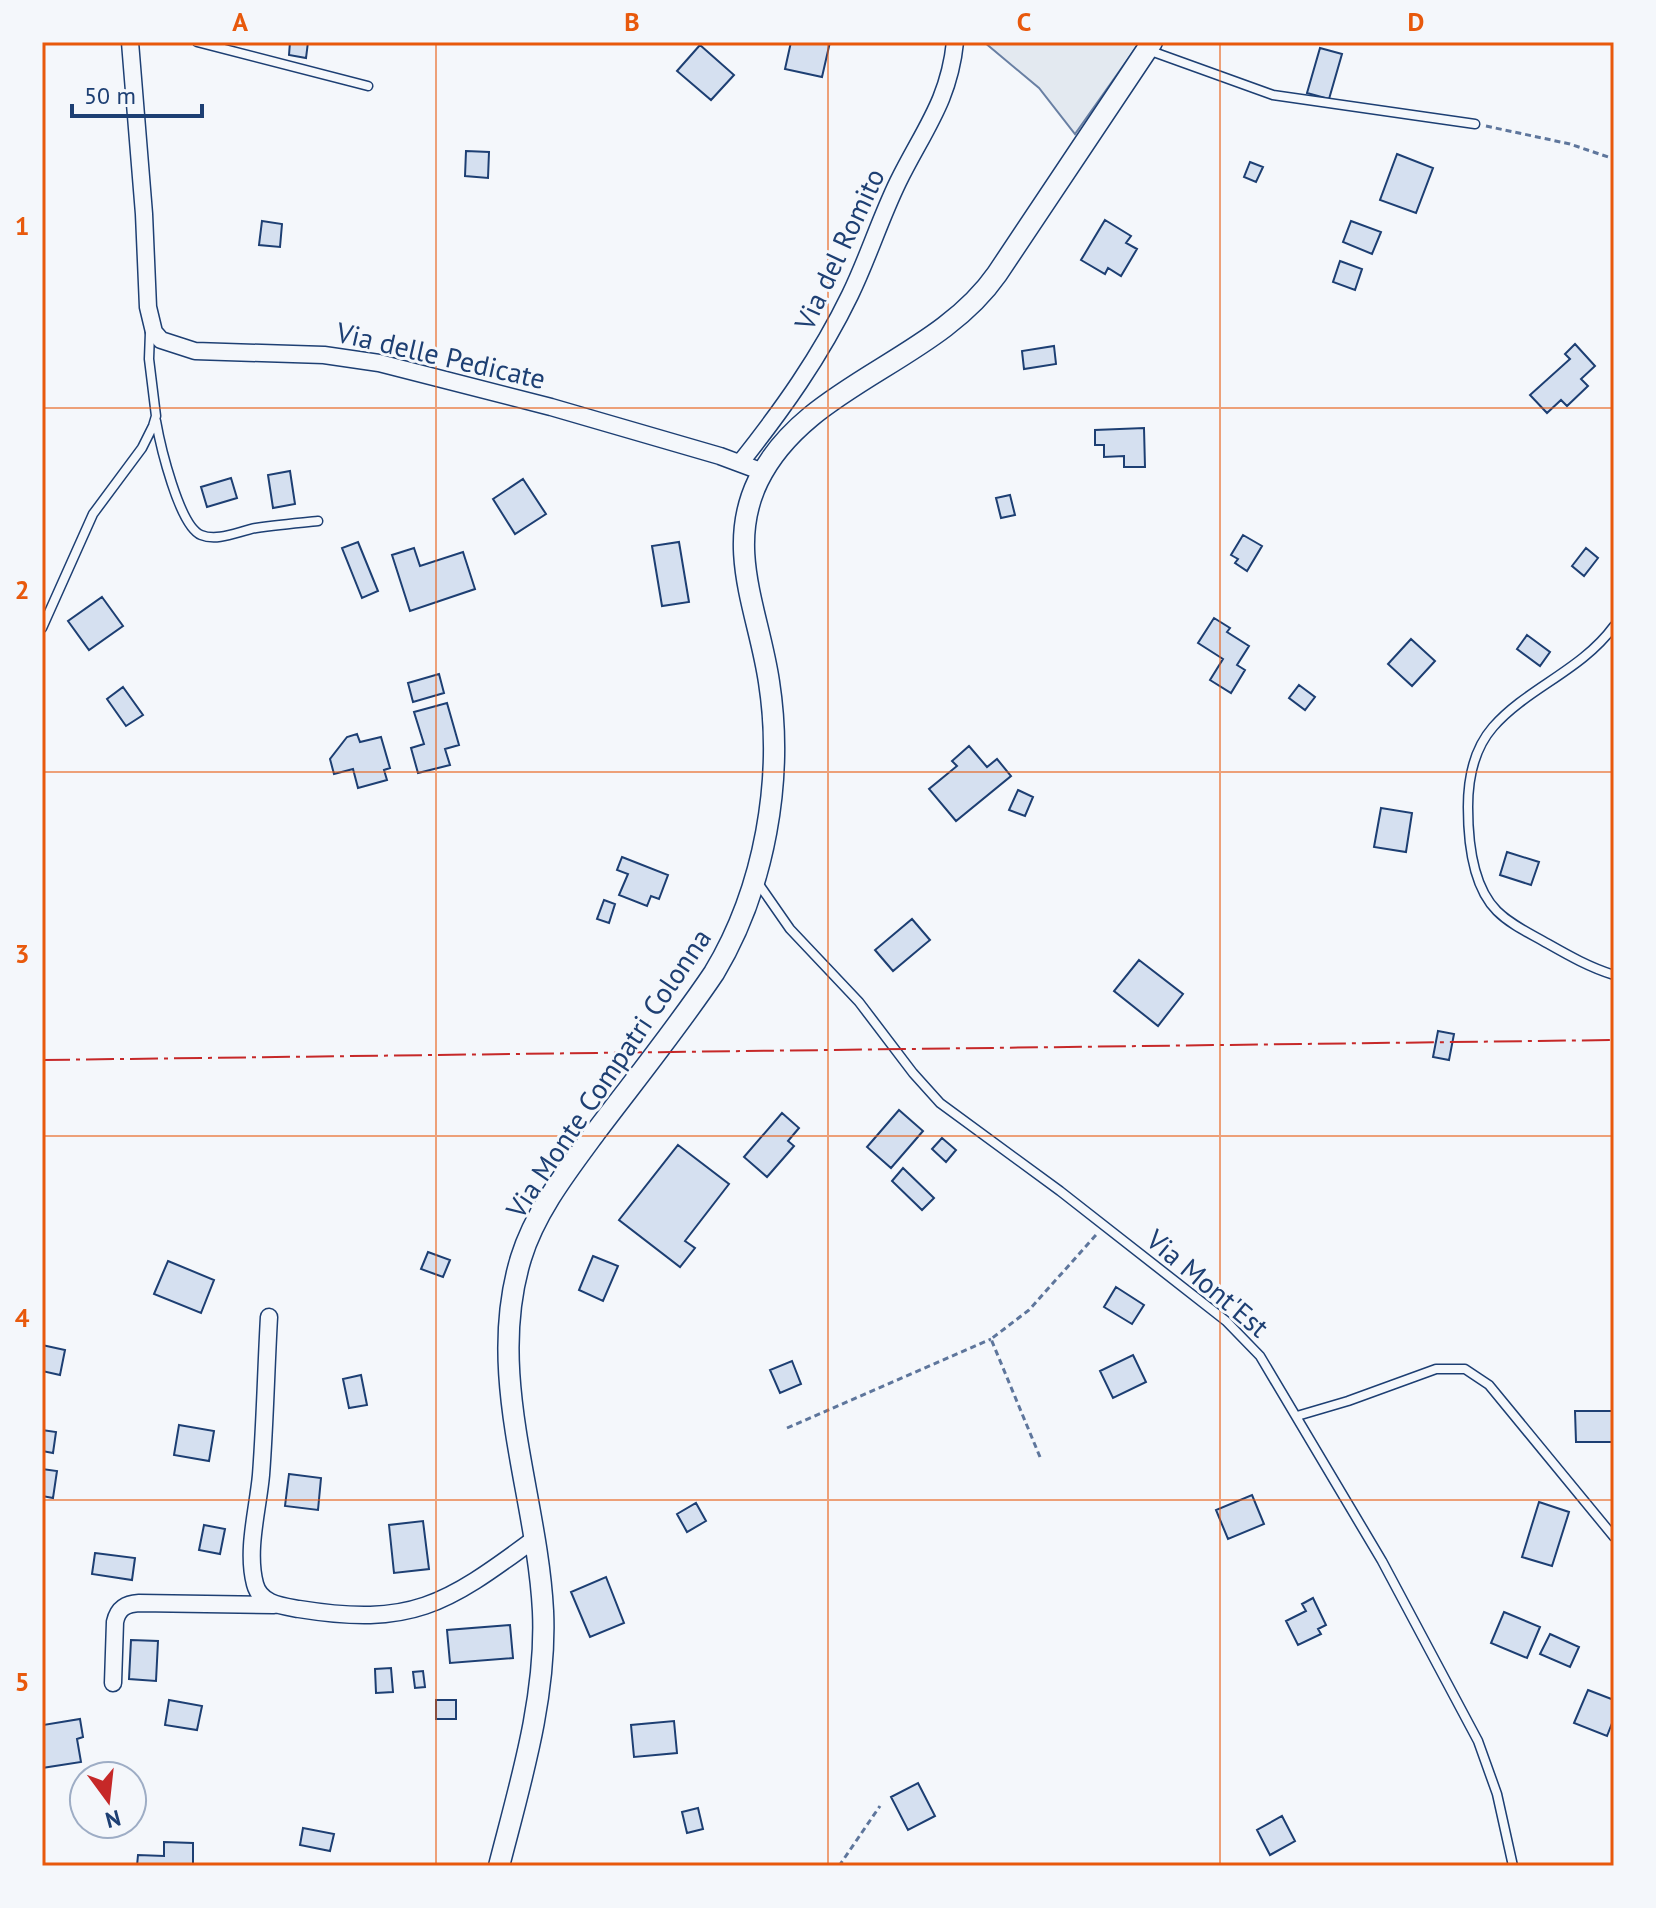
<svg xmlns="http://www.w3.org/2000/svg" width="1656" height="1908" font-family="'PT Sans',sans-serif">
  <rect width="100%" height="100%" fill="#f4f7fb"/>
  <path fill="#e3e9f0" stroke="#687fa3" stroke-width="2" d="M984,42h156l-65,92 -36,-46z"/>
  <path fill="#d5e0f0" stroke="#1d3f73" stroke-width="2" d="M290,42h18l-2,16 -17,-3z
    M791,42h39l-8,35 -37,-8z
    M700,45l34,30 -23,25 -34,-29z
    M1320,48l22,6 -13,45 -22,-6z
    M466,151l23,1 -1,26 -23,-2z
    M1397,154l36,14 -17,45 -36,-13z
    M1250,162l13,5 -7,15 -12,-5z
    M1105,220l26,16 -5,7 11,6 -16,27 -13,-8 -3,6 -24,-14z
    M262,221l20,3 -2,23 -21,-2z
    M1351,221l30,11 -9,22 -29,-12z
    M1340,261l22,8 -7,21 -22,-8z
    M1575,344l20,22 -14,13 7,7 -21,20 -6,-6 -14,13 -17,-18 40,-36 -5,-5z
    M1054,346l2,18 -32,5 -2,-18z
    M1144,428l1,39h-21v-11l-20,1v-12h-9v-15z
    M290,471l5,33 -22,4 -5,-33z
    M231,478l6,20 -30,9 -6,-20z
    M523,479l23,35 -31,20 -22,-35z
    M1010,495l5,20 -14,3 -5,-20z
    M1243,535l19,11 -15,25 -12,-8 3,-4 -7,-4z
    M358,542l20,49 -16,7 -20,-50z
    M679,542l10,60 -27,4 -10,-60z
    M414,548l6,18 43,-14 12,37 -65,22 -18,-56z
    M1586,548l12,10 -14,18 -12,-10z
    M102,597l21,29 -34,24 -21,-29z
    M1214,618l16,10 -3,4 22,14 -12,19 8,5 -14,23 -21,-13 13,-21 -25,-16z
    M1527,635l23,17 -10,14 -23,-17z
    M1411,639l24,22 -23,25 -24,-22z
    M439,674l5,19 -31,9 -5,-19z
    M1299,685l16,12 -10,13 -16,-12z
    M123,687l20,28 -17,11 -19,-27z
    M447,703l12,42 -14,4 5,16 -32,8 -7,-25 13,-4 -10,-32z
    M357,734l3,8 21,-5 9,31 -6,2 3,10 -29,8 -5,-19 -19,5 -4,-15 17,-22z
    M969,746l18,21 10,-8 14,17 -55,45 -27,-32 28,-23 -5,-5z
    M1018,790l15,7 -8,19 -16,-6z
    M1381,808l31,5 -6,39 -32,-5z
    M1507,852l32,10 -8,23 -31,-10z
    M622,857l46,18 -9,24 -8,-3 -4,10 -28,-11 9,-21 -11,-4z
    M604,900l11,4 -6,19 -12,-4z
    M912,919l18,21 -37,31 -18,-21z
    M1139,960l44,34 -25,32 -44,-35z
    M1438,1031l16,3 -5,26 -16,-3z
    M899,1110l24,21 -32,37 -24,-21z
    M782,1113l17,15 -11,13 6,5 -27,31 -23,-20z
    M942,1138l14,12 -10,12 -14,-13z
    M678,1145l51,39 -44,57 10,7 -15,19 -61,-47z
    M903,1168l31,30 -12,12 -30,-29z
    M428,1252l22,8 -7,17 -22,-8z
    M593,1256l25,10 -15,35 -24,-11z
    M168,1261l46,19 -13,33 -47,-19z
    M1116,1287l28,18 -12,19 -28,-17z
    M42,1345l23,5 -5,25 -18,-4z
    M1133,1355l13,27 -33,16 -13,-27z
    M792,1361l9,23 -21,9 -10,-23z
    M361,1375l6,30 -18,3 -6,-29z
    M1575,1411h37l1,31h-37z
    M179,1425l35,6 -5,30 -35,-6z
    M42,1430l14,2 -3,21 -11,-2z
    M42,1469l15,2 -4,27 -11,-2z
    M289,1474l32,4 -3,32 -33,-4z
    M1252,1495l12,29 -36,15 -12,-29z
    M1539,1502l30,10 -17,54 -30,-9z
    M696,1503l10,18 -19,11 -10,-18z
    M423,1521l6,48 -35,4 -5,-48z
    M204,1525l21,4 -5,25 -21,-4z
    M95,1553l40,5 -3,22 -40,-6z
    M606,1577l18,46 -34,14 -19,-45z
    M1313,1598l13,27 -8,4 3,5 -23,11 -12,-24 20,-10 -4,-7z
    M1504,1612l36,15 -13,31 -36,-15z
    M510,1625l3,33 -63,5 -3,-33z
    M1550,1634l29,13 -9,20 -30,-13z
    M131,1640l27,1 -2,40 -27,-2z
    M391,1668l2,24 -17,1 -1,-24z
    M423,1671l2,16 -10,1 -2,-16z
    M1588,1690l26,10v18l-7,18 -33,-13z
    M169,1700l33,6 -5,24 -32,-5z
    M436,1700h20v19h-20z
    M80,1719l3,18 -6,2 4,23 -39,6 1,-43z
    M674,1721l3,32 -43,4 -3,-32z
    M918,1783l17,33 -27,14 -17,-33z
    M698,1808l5,21 -16,4 -5,-21z
    M1282,1816l13,25 -25,14 -13,-25z
    M303,1828l31,6 -4,17 -30,-6z
    M164,1842l29,1v22l8,1h-64l1,-11 26,1z"/>
  <g fill="none" stroke-linecap="round" stroke-linejoin="round">
    <defs>
      <path id="service" d="M197,42l171,44
        M1148,50l125,45 202,29
        M156,421c4,23 23,105 45,114 17,7 38,-4 55,-7 21,-3 42,-5 62,-7
        M1614,626c-33,45 -87,62 -121,101 -20,23 -25,52 -25,80 0,34 4,79 29,104 13,13 30,21 46,30 23,13 45,26 71,34
        M42,628l51,-114 49,-66 11,-22 3,-10 -7,-57 1,-27
        M758,883l32,46 69,73 54,71 27,30 120,88 166,130 34,35 122,205 96,180 19,53 16,72
        M1297,1416l51,-15 88,-32h29l24,16 125,152"/>
      <path id="minor" d="M130,42l14,172 4,93 6,25 7,8 34,11 129,4 55,8 172,44 169,49 43,16
        M740,463c42,-53 80,-106 110,-168 18,-37 30,-76 48,-113 25,-51 51,-81 57,-140
        M269,1317c-3,53 -4,106 -8,158 -3,34 -15,75 -6,109 5,20 27,22 44,25 112,18 146,-4 234,-69
        M113,1683l2,-61c3,-14 11,-18 24,-19l135,2"/>
      <path id="tertiary" d="M499,1866c21,-82 48,-169 44,-255 -6,-117 -58,-236 -22,-353 14,-46 46,-87 74,-125 40,-53 82,-105 119,-160 51,-85 70,-194 55,-291 -10,-69 -44,-133 -11,-201 47,-97 177,-118 239,-207l155,-232"/>
    </defs>
    <use href="#service" stroke="#1d3f73" stroke-width="11"/>
    <use href="#minor" stroke="#1d3f73" stroke-width="19"/>
    <use href="#tertiary" stroke="#1d3f73" stroke-width="23"/>
    <path stroke="#5e769c" stroke-width="3" stroke-dasharray="6 4" stroke-linecap="butt" d="M1486,126l84,18 44,15
      M787,1428l204,-89
      M1040,1457l-49,-118 38,-29 67,-75
      M839,1866l41,-60"/>
    <use href="#service" stroke="#f4f7fb" stroke-width="8"/>
    <use href="#minor" stroke="#f4f7fb" stroke-width="16"/>
    <use href="#tertiary" stroke="#f4f7fb" stroke-width="20"/>
    <path stroke="#c62828" stroke-width="2" stroke-dasharray="28 6 4 6" stroke-linecap="butt" d="M42,1060l1572,-20"/>
  </g>
  <path fill="none" stroke="#e8590c" stroke-width="2" stroke-opacity="0.55" d="M436,42v1824M828,42v1824M1220,42v1824M42,408h1572M42,772h1572M42,1136h1572M42,1500h1572"/>
  <g text-anchor="middle" dominant-baseline="central" stroke-width="6" stroke-linejoin="round" paint-order="stroke">
    <g font-size="28" fill="#1d3f73" stroke="#f4f7fb">
      <text transform="translate(839 249) rotate(-65)">Via del Romito</text>
      <text transform="translate(441 355) rotate(13)">Via delle Pedicate</text>
      <text transform="translate(608 1073) rotate(-56)">Via Monte Compatri Colonna</text>
      <text transform="translate(1208 1283) rotate(40)">Via Mont'Est</text>
    </g>
  </g>
  <rect width="1656" height="1908" fill="none" stroke="#f4f7fb" stroke-width="88"/>
  <g transform="translate(108 1800) rotate(165)"><circle r="38" fill="#f4f7fb" stroke="#9eadc5" stroke-width="2"/>
  <path d="M0-6L14 30L0 20L-14 30Z" fill="#c62828"/>
  <text y="-12" font-size="22" font-weight="bold" text-anchor="middle" fill="#1d3f73">N</text>
  </g>
  <path d="M72 104v12h130v-12" fill="none" stroke="#1d3f73" stroke-width="4"/>
  <text x="84" y="104" font-size="24" fill="#1d3f73" stroke="#f4f7fb" stroke-width="6" paint-order="stroke">50 m</text>
  <rect x="44" y="44" width="1568" height="1820" fill="none" stroke="#e8590c" stroke-width="3"/>
  <g font-size="26" text-anchor="middle" font-weight="bold" fill="#e8590c">
    <text x="240" y="31">A</text>
    <text x="632" y="31">B</text>
    <text x="1024" y="31">C</text>
    <text x="1416" y="31">D</text>
    <text x="22" y="235">1</text>
    <text x="22" y="599">2</text>
    <text x="22" y="963">3</text>
    <text x="22" y="1327">4</text>
    <text x="22" y="1691">5</text>
  </g>
</svg>
